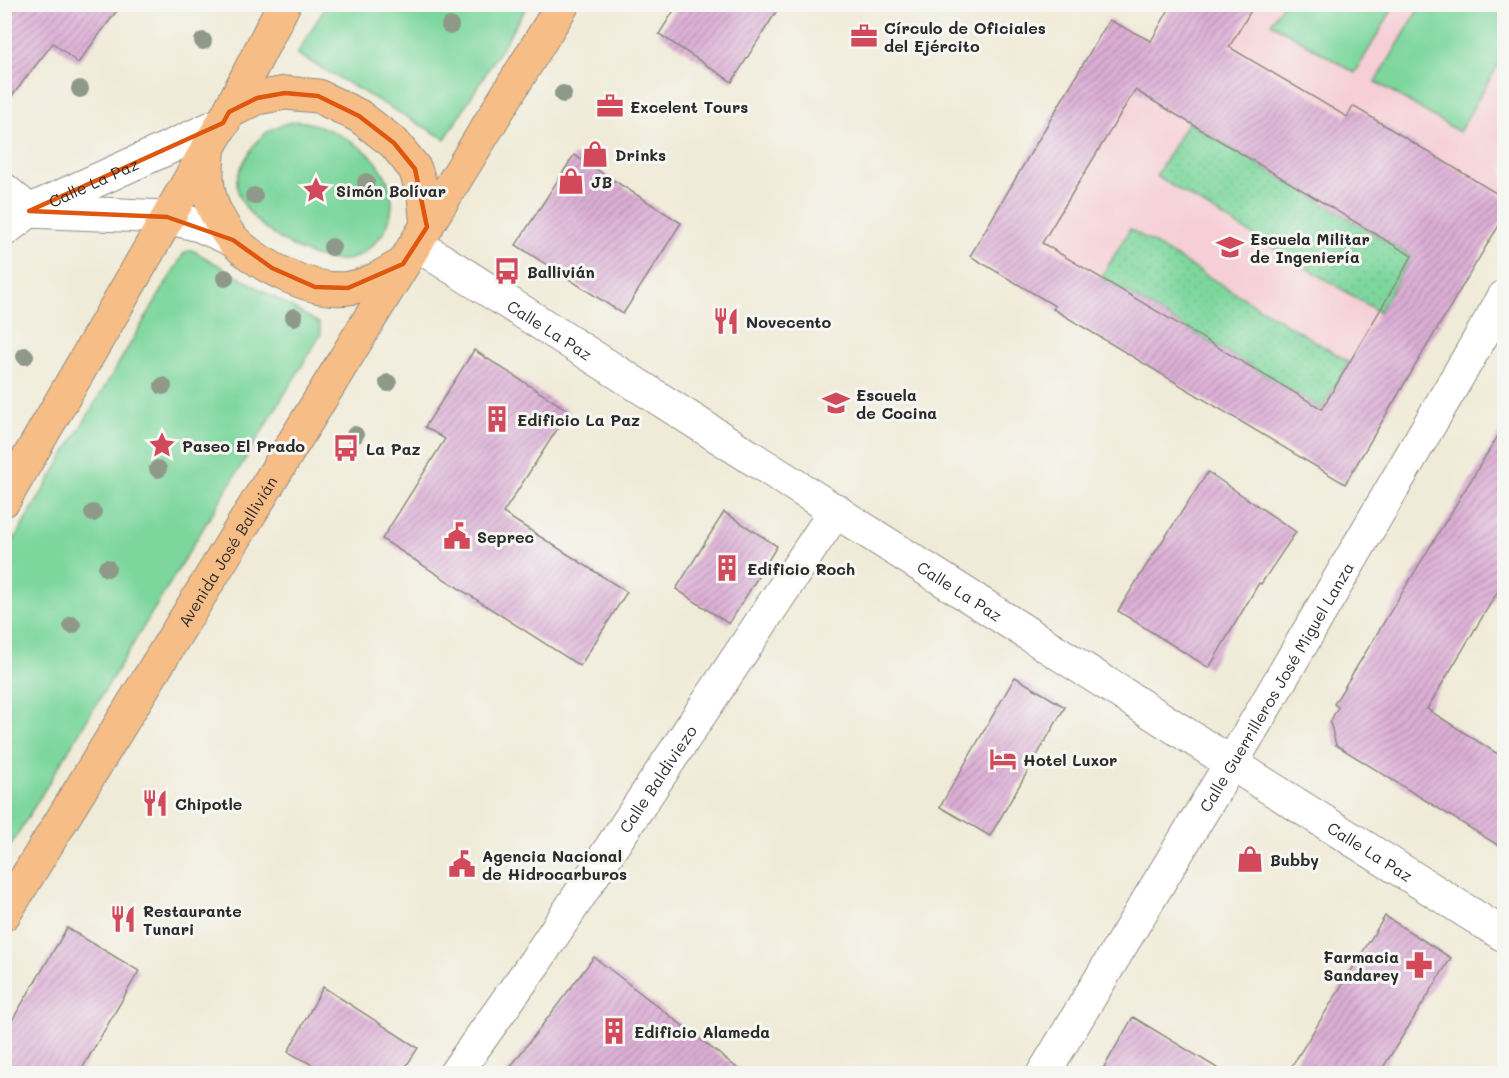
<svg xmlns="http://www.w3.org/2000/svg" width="1509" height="1078" font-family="Mali,sans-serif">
  <defs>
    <pattern id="grass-dots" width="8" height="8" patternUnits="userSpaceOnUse" patternTransform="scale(1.5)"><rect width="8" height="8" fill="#7dd79d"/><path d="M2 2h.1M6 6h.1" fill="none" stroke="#6cb987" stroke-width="1.8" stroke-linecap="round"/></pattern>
    <pattern id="building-hatch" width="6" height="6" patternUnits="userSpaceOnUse" patternTransform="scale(1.5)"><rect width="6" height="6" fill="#ddafd6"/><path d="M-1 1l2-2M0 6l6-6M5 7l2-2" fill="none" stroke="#b38fae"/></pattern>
  </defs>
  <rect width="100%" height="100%" fill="#f6f6f2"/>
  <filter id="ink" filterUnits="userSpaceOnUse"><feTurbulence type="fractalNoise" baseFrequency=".0167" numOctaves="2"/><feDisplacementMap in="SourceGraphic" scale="12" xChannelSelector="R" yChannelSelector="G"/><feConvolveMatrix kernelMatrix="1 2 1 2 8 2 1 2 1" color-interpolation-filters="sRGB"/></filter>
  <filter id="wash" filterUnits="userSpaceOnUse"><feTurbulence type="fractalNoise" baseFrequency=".008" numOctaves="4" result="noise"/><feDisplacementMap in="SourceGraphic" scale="24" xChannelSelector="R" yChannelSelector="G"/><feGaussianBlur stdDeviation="1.35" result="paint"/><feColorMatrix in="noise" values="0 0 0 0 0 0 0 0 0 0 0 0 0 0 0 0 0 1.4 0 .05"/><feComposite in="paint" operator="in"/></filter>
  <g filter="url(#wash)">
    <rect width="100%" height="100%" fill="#f0ebd8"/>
    <path fill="#f6cfd6" d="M1172,5h332v213l-13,20 -146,246 -292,-175 -35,-24 -48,-29 139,-236 40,20z"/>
    <path fill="url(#grass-dots)" stroke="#548164" stroke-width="1.5" d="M1188,122l224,134 -33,56 -223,-136z
      M1130,229l219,133 -27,47 -221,-131z"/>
    <path fill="#7dd79d" stroke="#548164" stroke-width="1.5" d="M327,4h201v1l-83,134 -148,-85z
      M1282,5v-1l113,1 -40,68 -84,-50z
      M1421,5h83v50l-45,77 -83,-50z
      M298,121c23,2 65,23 79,42 26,34 17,71 -19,93 -35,20 -125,-35 -121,-76 1,-9 7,-18 11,-25 11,-21 27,-31 50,-34z
      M192,250l127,73 2,11 -316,521v-300l179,-302z"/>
    <g id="blocks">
      <path fill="url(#building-hatch)" fill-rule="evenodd" d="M4,4h118l-44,59 -25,-20 -49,63z
        M678,4h103l-49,78 -73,-48z
        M1172,4h83l-26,43 118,70 6,-11 151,92v20l-13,20 -146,246 -292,-175 2,-3 -85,-50 139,-236 42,21zM1135,90l277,166 -90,153 -280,-166z
        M574,155l107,68 -58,91 -107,-69z
        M474,350l95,61 -66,102 124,79 -47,74 -198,-127 63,-100 -20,-12z
        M1504,426v155l-77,128 77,49v91l-168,-104 -6,-23 8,-15 -4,-3z
        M1208,472l88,60 -35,52 -2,-1 -50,85 -91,-57 28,-45z
        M724,512l53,34 -48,78 -53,-35z
        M1015,677l50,30 -75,129 -50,-29z
        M1385,916l66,42 -72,116h-92z
        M67,928l72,43 -60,103h-75v-40z
        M594,957l151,117h-240z
        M323,987l95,61 -17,26h-72l-41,-22z
        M1133,1017l94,57h-127z"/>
    </g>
  </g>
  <g filter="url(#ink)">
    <use href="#blocks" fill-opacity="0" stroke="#8e8b82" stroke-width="1.5"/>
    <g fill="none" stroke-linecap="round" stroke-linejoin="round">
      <defs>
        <g id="street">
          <path d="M4,190l25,21 138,6 32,8 34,15"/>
          <path id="s1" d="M4,230l25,-19 194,-88"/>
          <path id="s2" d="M416,244l848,540 240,151"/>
          <path id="s3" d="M455,1074l80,-112 301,-452"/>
          <path id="s4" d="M1043,1074l207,-342 254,-435"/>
        </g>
        <g id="primary">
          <path d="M229,112l28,-14 28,-5 33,3 41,20 35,27 21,26 9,27 3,31"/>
          <path d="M209,146c-3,23 -4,46 7,67 4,8 11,20 17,27 25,25 80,54 116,48 20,-3 37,-14 54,-24"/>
          <path d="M4,500l225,-388 55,-108"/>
          <path id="s5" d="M4,914l559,-910"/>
        </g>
      </defs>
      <use href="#street" stroke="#8e8b82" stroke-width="35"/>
      <use href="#primary" stroke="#8e8b82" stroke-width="35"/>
      <use href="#street" stroke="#fff" stroke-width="33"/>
      <use href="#primary" stroke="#f6be86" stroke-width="33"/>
    </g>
    <g fill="#8f9989">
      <circle cx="450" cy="26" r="9"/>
      <circle cx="203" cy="41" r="9"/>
      <circle cx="80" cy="89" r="9"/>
      <circle cx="563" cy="94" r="9"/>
      <circle cx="366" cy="182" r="9"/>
      <circle cx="254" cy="196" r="9"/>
      <circle cx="332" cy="247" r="9"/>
      <circle cx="225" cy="278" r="9"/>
      <circle cx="294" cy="317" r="9"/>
      <circle cx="25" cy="356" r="9"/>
      <circle cx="388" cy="383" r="9"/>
      <circle cx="163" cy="386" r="9"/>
      <circle cx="355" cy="435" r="9"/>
      <circle cx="158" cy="469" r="9"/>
      <circle cx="93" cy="513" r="9"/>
      <circle cx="107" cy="568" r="9"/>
      <circle cx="72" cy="625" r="9"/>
    </g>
  </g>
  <path fill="none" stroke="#df570e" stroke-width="4.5" stroke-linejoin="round" d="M285,93l33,3 41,20 35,27 21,26 12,58 -24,37 -55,24 -33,-1 -43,-19 -39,-28 -66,-23 -138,-6 194,-88 6,-11 28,-14z"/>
  <defs>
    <symbol id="office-bare" viewBox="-9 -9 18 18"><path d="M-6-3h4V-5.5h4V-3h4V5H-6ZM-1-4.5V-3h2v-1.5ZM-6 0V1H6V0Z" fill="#d1495b" stroke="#f6f6f2" stroke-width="2.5" paint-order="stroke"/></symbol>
    <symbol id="shop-bare" viewBox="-9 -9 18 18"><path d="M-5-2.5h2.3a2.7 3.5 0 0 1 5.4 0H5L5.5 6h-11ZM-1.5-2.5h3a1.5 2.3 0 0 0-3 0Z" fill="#d1495b" stroke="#f6f6f2" stroke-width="2.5" paint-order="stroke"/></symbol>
    <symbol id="sight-bare" viewBox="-9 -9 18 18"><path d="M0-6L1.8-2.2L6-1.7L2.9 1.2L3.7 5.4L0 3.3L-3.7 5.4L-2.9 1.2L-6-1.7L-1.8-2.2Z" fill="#d1495b" stroke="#f6f6f2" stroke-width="2.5" paint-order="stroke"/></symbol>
    <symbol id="university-bare" viewBox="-9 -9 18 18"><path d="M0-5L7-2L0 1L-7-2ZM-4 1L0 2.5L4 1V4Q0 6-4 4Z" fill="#d1495b" stroke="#f6f6f2" stroke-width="2.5" paint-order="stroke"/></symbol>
    <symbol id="bus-bare" viewBox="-9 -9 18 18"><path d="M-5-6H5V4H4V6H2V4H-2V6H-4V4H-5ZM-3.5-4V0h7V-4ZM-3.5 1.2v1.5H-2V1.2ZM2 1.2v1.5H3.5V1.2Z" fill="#d1495b" stroke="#f6f6f2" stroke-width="2.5" paint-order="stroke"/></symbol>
    <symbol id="restaurant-bare" viewBox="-9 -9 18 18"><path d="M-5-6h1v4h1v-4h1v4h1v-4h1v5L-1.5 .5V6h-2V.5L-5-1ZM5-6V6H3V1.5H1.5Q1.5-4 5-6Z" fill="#d1495b" stroke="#f6f6f2" stroke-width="2.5" paint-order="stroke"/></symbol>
    <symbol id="building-bare" viewBox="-9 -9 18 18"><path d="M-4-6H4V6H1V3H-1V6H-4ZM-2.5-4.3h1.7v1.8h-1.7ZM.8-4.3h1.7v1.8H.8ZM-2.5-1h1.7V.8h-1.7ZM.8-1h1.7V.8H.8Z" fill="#d1495b" stroke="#f6f6f2" stroke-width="2.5" paint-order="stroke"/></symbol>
    <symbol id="civic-bare" viewBox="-9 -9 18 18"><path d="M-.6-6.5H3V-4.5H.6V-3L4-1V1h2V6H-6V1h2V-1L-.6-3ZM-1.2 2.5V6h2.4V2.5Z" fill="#d1495b" stroke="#f6f6f2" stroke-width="2.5" paint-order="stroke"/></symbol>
    <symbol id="hotel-bare" viewBox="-9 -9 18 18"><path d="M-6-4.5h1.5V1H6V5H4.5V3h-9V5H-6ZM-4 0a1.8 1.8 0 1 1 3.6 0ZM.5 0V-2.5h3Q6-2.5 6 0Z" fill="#d1495b" stroke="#f6f6f2" stroke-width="2.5" paint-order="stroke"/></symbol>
    <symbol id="pharmacy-bare" viewBox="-9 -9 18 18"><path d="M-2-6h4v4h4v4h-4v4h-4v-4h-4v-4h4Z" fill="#d1495b" stroke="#f6f6f2" stroke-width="2.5" paint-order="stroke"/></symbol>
  </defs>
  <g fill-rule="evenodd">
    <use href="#office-bare" x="845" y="17" width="38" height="38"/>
    <use href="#office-bare" x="591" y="87" width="38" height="38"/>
    <use href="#shop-bare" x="576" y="135" width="38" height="38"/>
    <use href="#shop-bare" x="552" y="162" width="38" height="38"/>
    <use href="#sight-bare" x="297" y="171" width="38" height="38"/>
    <use href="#university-bare" x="1211" y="228" width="38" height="38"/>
    <use href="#bus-bare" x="488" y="252" width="38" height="38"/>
    <use href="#restaurant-bare" x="707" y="302" width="38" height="38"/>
    <use href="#university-bare" x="817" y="384" width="38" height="38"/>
    <use href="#building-bare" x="478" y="400" width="38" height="38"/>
    <use href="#sight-bare" x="143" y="426" width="38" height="38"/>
    <use href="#bus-bare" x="327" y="429" width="38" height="38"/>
    <use href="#civic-bare" x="438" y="517" width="38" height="38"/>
    <use href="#building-bare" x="708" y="549" width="38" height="38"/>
    <use href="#hotel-bare" x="984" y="740" width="38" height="38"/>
    <use href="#restaurant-bare" x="136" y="784" width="38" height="38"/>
    <use href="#shop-bare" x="1231" y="840" width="38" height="38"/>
    <use href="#civic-bare" x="443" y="845" width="38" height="38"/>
    <use href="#restaurant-bare" x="104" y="900" width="38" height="38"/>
    <use href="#pharmacy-bare" x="1400" y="946" width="38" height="38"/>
    <use href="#building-bare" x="595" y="1012" width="38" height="38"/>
  </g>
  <g text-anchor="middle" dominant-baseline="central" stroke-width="6" stroke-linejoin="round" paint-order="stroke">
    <g font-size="16" font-weight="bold" fill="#2b2b2b" stroke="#f6f6f2" text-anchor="start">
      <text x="884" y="27">Círculo de Oficiales<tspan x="884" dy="18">del Ejército</tspan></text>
      <text x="630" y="106">Excelent Tours</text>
      <text x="615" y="154">Drinks</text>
      <text x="591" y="181">JB</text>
      <text x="336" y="190">Simón Bolívar</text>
      <text x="1250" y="238">Escuela Militar<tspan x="1250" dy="18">de Ingeniería</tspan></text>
      <text x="527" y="271">Ballivián</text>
      <text x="746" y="321">Novecento</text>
      <text x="856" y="394">Escuela<tspan x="856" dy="18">de Cocina</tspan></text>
      <text x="517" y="419">Edificio La Paz</text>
      <text x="182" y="445">Paseo El Prado</text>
      <text x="366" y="448">La Paz</text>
      <text x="477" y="536">Seprec</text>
      <text x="747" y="568">Edificio Roch</text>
      <text x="1023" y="759">Hotel Luxor</text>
      <text x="175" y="803">Chipotle</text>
      <text x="482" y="855">Agencia Nacional<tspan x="482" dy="18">de Hidrocarburos</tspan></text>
      <text x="1270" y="859">Bubby</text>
      <text x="143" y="910">Restaurante<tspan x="143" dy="18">Tunari</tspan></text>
      <text x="1399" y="956" text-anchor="end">Farmacia<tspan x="1399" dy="18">Sandarey</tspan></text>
      <text x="634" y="1031">Edificio Alameda</text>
    </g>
    <g font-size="16" fill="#2b2b2b" stroke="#f6f6f2">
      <text stroke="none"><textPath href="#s1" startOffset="102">Calle La Paz</textPath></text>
      <text stroke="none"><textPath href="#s2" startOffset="159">Calle La Paz</textPath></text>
      <text stroke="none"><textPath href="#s5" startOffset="426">Avenida José Ballivián</textPath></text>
      <text stroke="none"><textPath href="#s2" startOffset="645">Calle La Paz</textPath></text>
      <text stroke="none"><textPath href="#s4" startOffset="452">Calle Guerrilleros José Miguel Lanza</textPath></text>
      <text stroke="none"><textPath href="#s3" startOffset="358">Calle Baldiviezo</textPath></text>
      <text stroke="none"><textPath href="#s2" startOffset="1131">Calle La Paz</textPath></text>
    </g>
  </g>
  <rect width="1509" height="1078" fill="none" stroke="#f6f6f2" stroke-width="24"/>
</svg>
